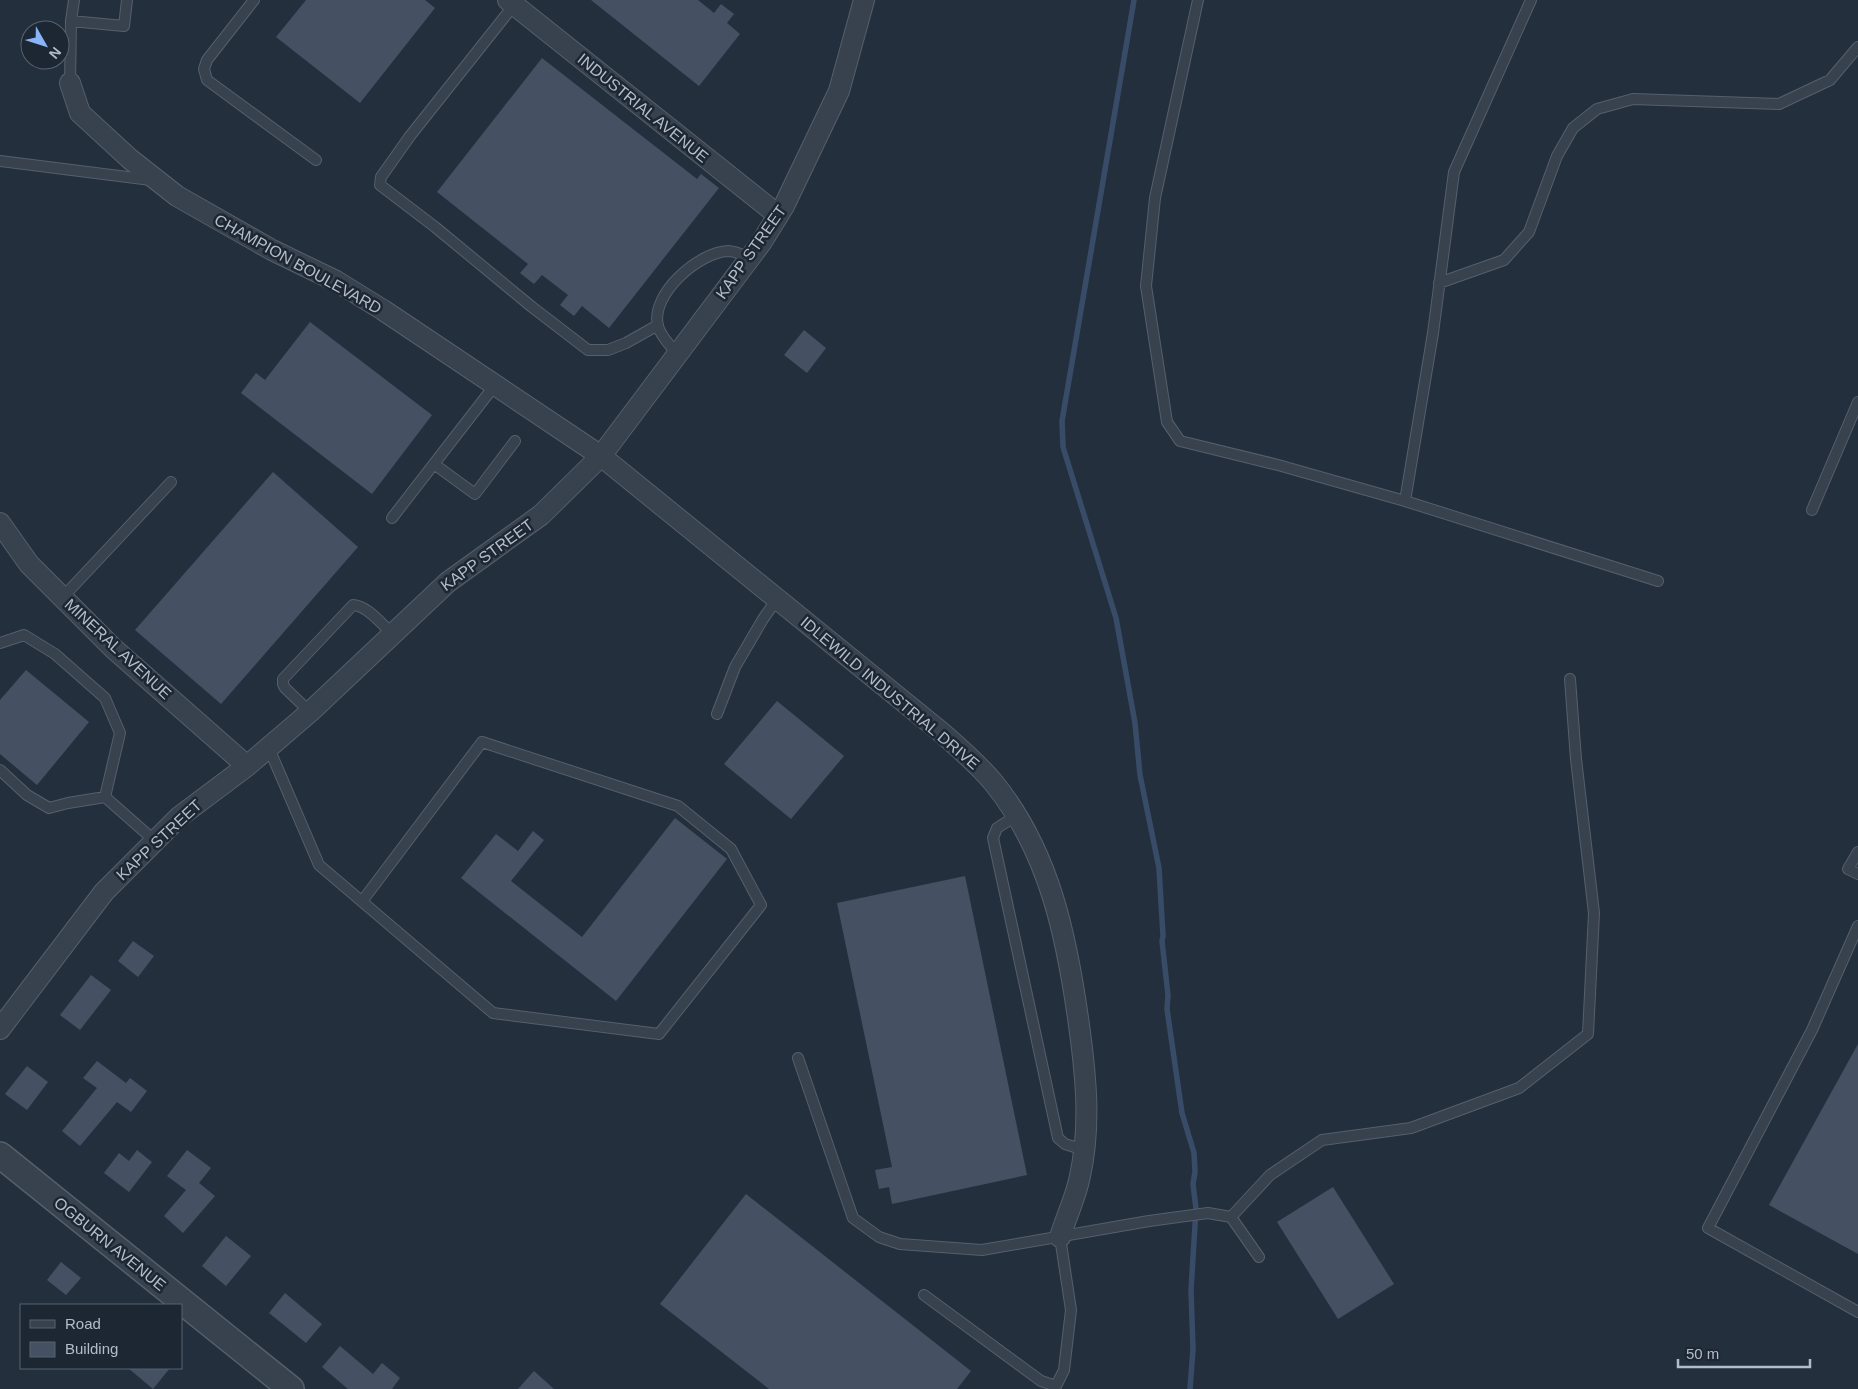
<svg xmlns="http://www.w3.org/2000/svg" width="1858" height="1389" font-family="Helvetica,sans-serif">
  <rect width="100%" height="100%" fill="#242f3e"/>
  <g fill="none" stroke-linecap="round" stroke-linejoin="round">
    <path stroke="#394c67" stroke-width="5.5" d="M1134,0l-72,421 1,26 53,171 19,105 5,52 19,93 4,68 -1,5 6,54 -1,14 15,104 12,40 1,19 -2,12 3,25 -5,81 2,59 -3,40"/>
  </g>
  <path fill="#455162" d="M306,0h119l10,8 -75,95 -84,-66z
    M591,0h107l16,13 7,-9 13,10 -7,9 13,11 -41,52z
    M542,58l155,121 4,-5 18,14 -110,140 -27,-22 -8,10 -14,-11 8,-10 -26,-20 -8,9 -14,-11 8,-9 -91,-72z
    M310,322l122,93 -60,79 -131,-101 15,-20 9,7z
    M804,330l22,18 -19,25 -23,-18z
    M273,472l85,75 -137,157 -86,-74z
    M26,670l63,52 -52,63 -37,-31v-54z
    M777,701l67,55 -53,63 -67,-55z
    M675,818l52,41 -111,142 -155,-123 35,-44 22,17 15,-20 11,9 -33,41 71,56z
    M965,876l62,299 -135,29 -3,-17 -10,2 -4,-19 17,-3 -55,-264z
    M133,941l21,15 -16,21 -20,-16z
    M91,975l20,15 -31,40 -20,-15z
    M1858,1044v210l-89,-49z
    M97,1061l29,22 4,-5 17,13 -16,21 -14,-10 -37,44 -18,-15 35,-43 -14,-10z
    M27,1066l21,16 -21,28 -22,-16z
    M137,1150l15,12 -23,30 -25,-19 15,-20 10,8z
    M187,1150l24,18 -12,15 16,13 -32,37 -19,-17 22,-26 -19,-14z
    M1333,1187l61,97 -56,35 -61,-97z
    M746,1194l225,177 -14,18h-188l-109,-85z
    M226,1236l25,20 -25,30 -24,-20z
    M61,1262l20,16 -15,17 -19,-15z
    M285,1293l37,31 -16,19 -37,-30z
    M340,1346l33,28 9,-11 18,15 -8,11h-44l-26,-22z
    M128,1368h42l-17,21z
    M534,1371l20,18h-36z"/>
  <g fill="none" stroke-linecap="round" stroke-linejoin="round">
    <defs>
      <path id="service" d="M254,0l-47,60 -3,9 3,11 109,80
        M1198,0l-43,198 -9,88 21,136 13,19 98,24 127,36 28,-168 21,-161 77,-172
        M514,5l-104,131 -29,41 -1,8 55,42 97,80 56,43h20l18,-7 32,-18
        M71,21l53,5 3,-26
        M70,83l1,-62 3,-21
        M0,161l151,19
        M1439,283l65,-23 25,-28 28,-76 16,-28 24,-19 36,-10 146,5 51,-24 28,-33
        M677,354c-7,-9 -16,-17 -19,-28 -8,-32 41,-74 70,-75 7,0 15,4 22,7
        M434,464l41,30 40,-53
        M1405,501l253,80
        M1812,510l46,-108
        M392,518l103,-133
        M63,597l108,-115
        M0,643l24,-8 31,19 50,44 15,35 -15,64
        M310,712l-25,-24 -2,-4v-5l70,-74c15,1 28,19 39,28
        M717,714l18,-47 28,-48 14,-20
        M268,746l51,119 174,148 166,21 102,-129 -30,-56 -53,-43 -196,-64 -119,158
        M0,770l27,25 22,13 19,-5 37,-6 50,44
        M1016,816l-19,12 -4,10 65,300 7,6 19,6
        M1858,852l-10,17 10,5
        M1858,926l-46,104 -104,198 150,84
        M798,1058l55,160 26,19 21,7 82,6 167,-29 59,-8 23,4 28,40
        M1231,1217l39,-42 52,-35 89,-12 108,-40 69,-54 6,-121 -18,-154 -6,-80
        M924,1295l117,86 15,5 8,-16 7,-60 -11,-73"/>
      <path id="minor" d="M508,0l270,215
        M70,83l10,30 50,46 47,37 95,54 64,31 47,29 218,146 340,276c18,16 36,31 52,50 57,70 74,156 86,243 7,51 12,101 1,151 -4,21 -14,41 -20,61
        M0,523l29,41 85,85 133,117
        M0,1029l104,-137 75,-75 68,-51 63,-54 138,-130 93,-67 60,-59 160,-213 23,-37 55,-115 25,-91"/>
      <path id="tertiary" d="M0,1155l291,234"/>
    </defs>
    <use href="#service" stroke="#565f6c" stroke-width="12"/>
    <use href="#minor" stroke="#565f6c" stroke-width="22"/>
    <use href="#tertiary" stroke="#565f6c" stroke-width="28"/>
    <use href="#service" stroke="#38414e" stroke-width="10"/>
    <use href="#minor" stroke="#38414e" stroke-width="20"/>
    <use href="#tertiary" stroke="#38414e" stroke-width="25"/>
  </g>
  <g text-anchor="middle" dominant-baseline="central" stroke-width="5" stroke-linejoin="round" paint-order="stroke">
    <g font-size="16" fill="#b4bcc9" stroke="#1d2633">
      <text transform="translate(643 108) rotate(39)">INDUSTRIAL AVENUE</text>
      <text transform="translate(751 252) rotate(-55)">KAPP STREET</text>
      <text transform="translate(298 264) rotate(29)">CHAMPION BOULEVARD</text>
      <text transform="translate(487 555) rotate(-36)">KAPP STREET</text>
      <text transform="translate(118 649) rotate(43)">MINERAL AVENUE</text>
      <text transform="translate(890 693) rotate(40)">IDLEWILD INDUSTRIAL DRIVE</text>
      <text transform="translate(159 840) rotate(-43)">KAPP STREET</text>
      <text transform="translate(110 1244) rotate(39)">OGBURN AVENUE</text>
    </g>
  </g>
  <rect x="20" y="1304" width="162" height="65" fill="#1d2633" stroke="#59626f"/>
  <rect x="30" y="1320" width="25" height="8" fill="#38414e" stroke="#59626f"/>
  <text x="65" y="1329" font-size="15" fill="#b4bcc9">Road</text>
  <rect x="30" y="1342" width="25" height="15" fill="#455162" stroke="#59626f"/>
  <text x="65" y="1354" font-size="15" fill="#b4bcc9">Building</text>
  <g transform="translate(45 45) rotate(129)"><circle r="24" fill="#1d2633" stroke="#59626f"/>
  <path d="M0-4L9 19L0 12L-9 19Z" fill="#8ab4f8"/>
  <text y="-8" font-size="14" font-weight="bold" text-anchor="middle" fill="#b4bcc9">N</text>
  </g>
  <path d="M1678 1359v8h132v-8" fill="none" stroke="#b4bcc9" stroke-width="2.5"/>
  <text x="1686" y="1359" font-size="15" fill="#b4bcc9" stroke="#1d2633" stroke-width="4" paint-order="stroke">50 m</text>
</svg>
